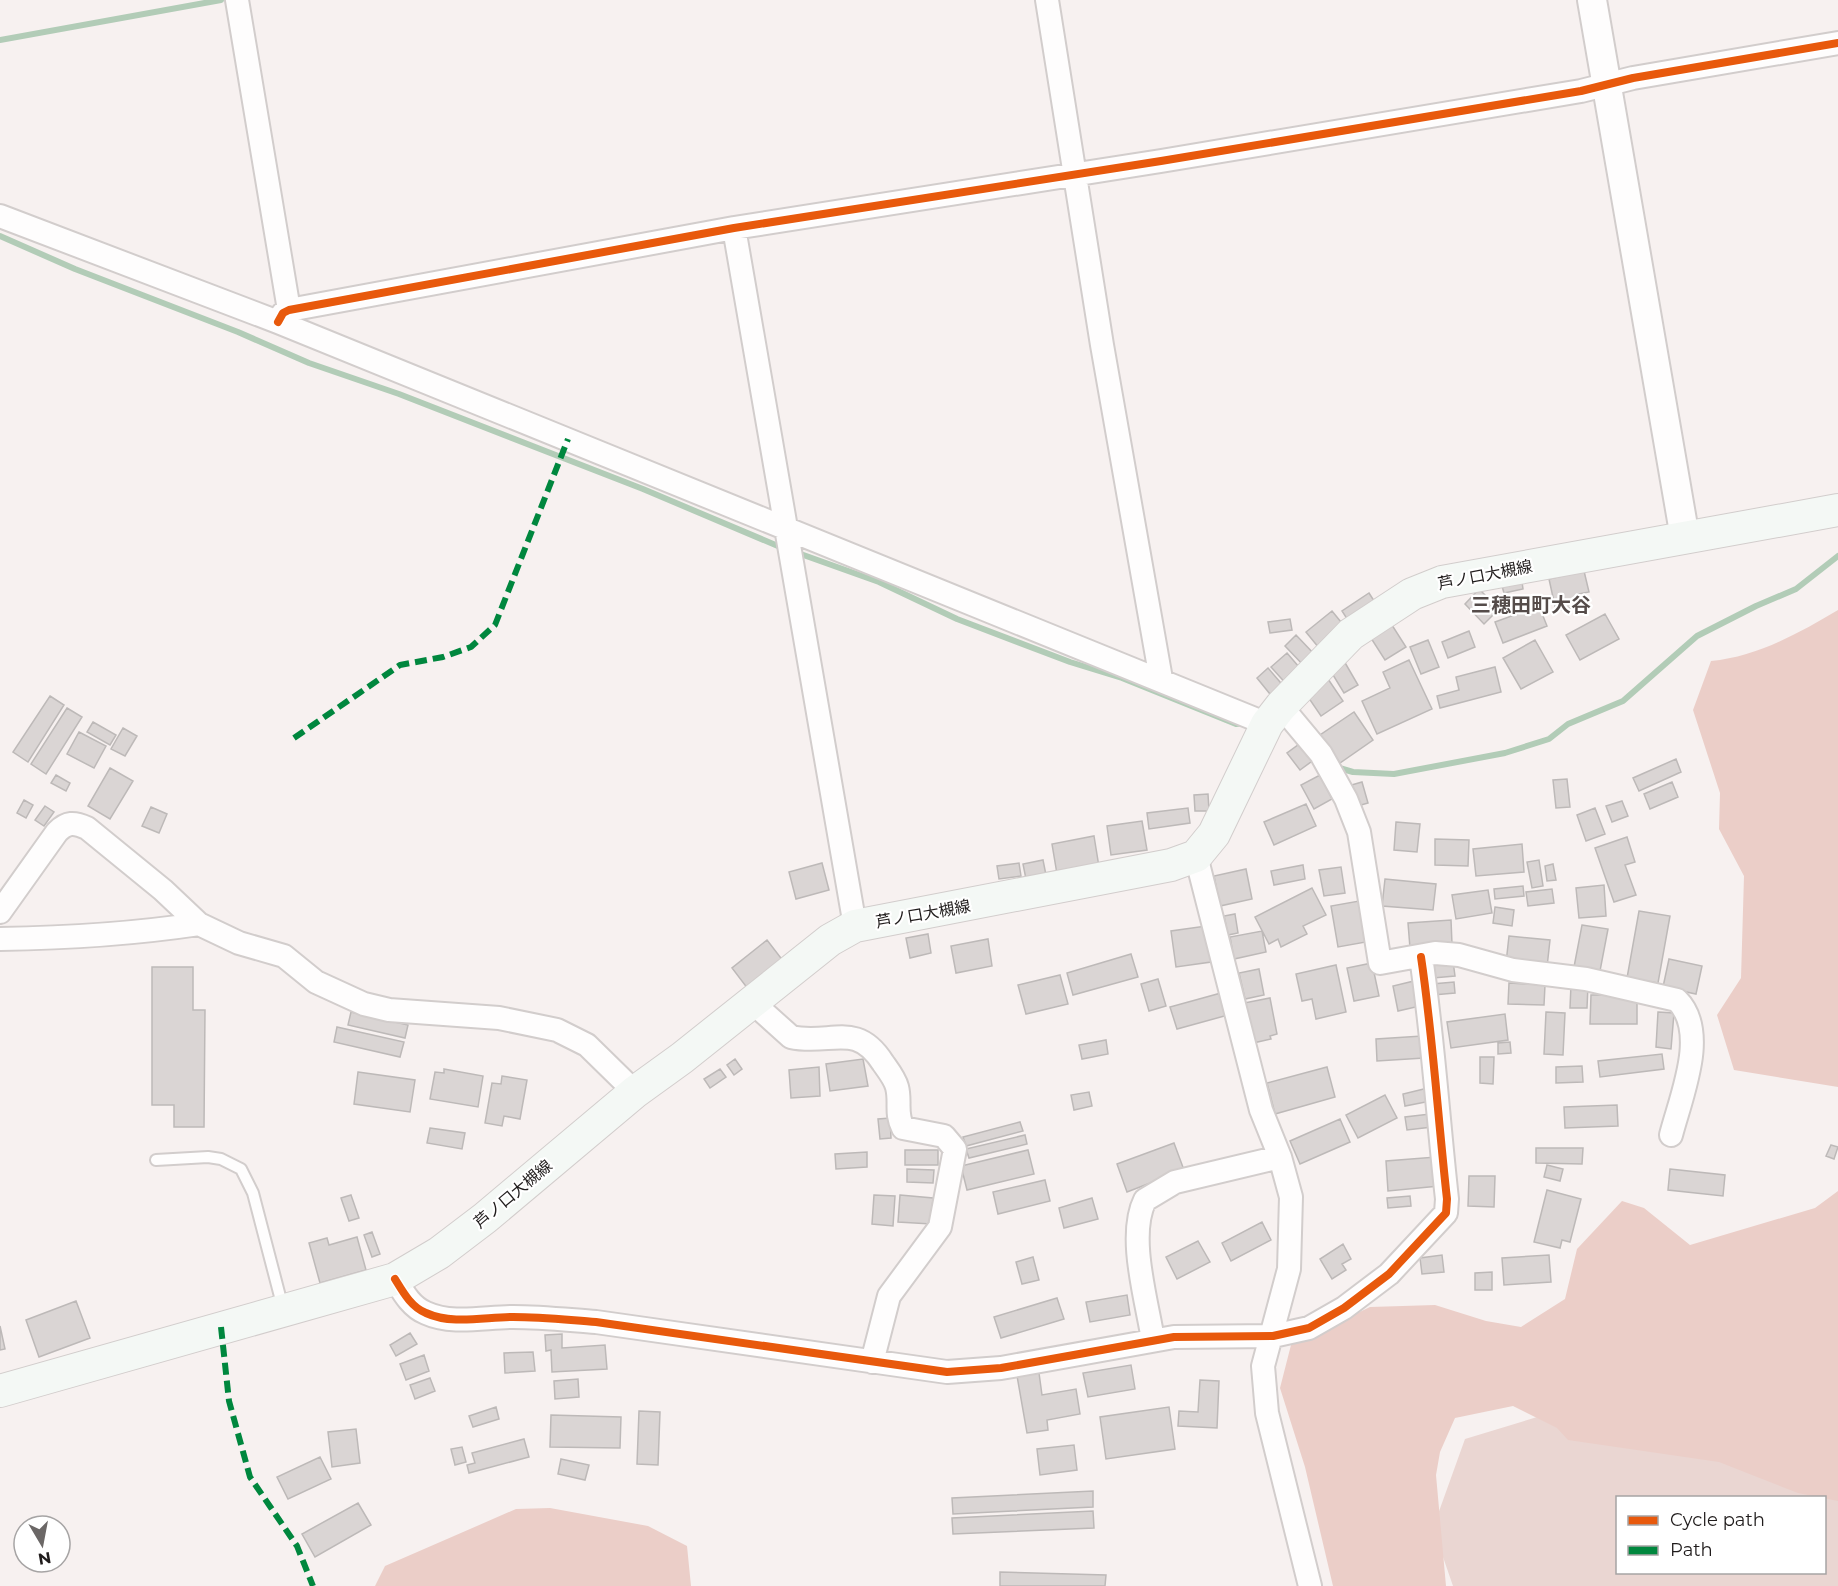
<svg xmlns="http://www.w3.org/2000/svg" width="1838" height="1586" font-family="Montserrat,'Noto Sans JP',sans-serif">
  <rect width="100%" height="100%" fill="#f7f1f0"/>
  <path fill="#ead6d2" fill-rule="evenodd" d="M1570,1407l268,80v99h-385l-20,-58 32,-89zM1618,1498h206v74h-206z"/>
  <path fill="#ebcec8" d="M1838,610v477l-104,-17 -17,-55 24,-37 3,-102 -25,-47 1,-36 -27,-83 18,-49c46,-4 88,-28 127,-51z
    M1838,1191v310l-40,-8 -79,-31 -151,-22 -11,-12 -44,-22 -58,12 -15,34 -4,23 10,111h-113l-28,-119 -25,-79 11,-43 79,-38 65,-2 51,16 35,6 44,-28 12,-50 45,-48 22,7 46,37 125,-37z
    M550,1508l98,18 39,20 4,40h-316l10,-20 131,-57z"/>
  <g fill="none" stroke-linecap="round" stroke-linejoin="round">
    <path stroke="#b2ccb7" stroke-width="6" d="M0,40l221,-40
      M0,236l75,33 163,63 71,31 90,31 244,95 142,60
      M795,552l84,30 78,37 113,43 52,16 114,46 8,-1
      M1336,767l17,5 41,2 111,-21 44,-14 19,-15 55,-23 74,-65 59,-30 40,-17 42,-33"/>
  </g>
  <path fill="#dad5d4" stroke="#bdb9b8" stroke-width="1.5" d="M1584,571l5,21 -11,2 2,12 -24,5 -7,-32z
    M1522,582l1,7 -19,4 -2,-7z
    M1479,589l20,20 -15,15 -19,-20z
    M1369,593l9,14 -27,18 -9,-14z
    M1539,606l8,20 -44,17 -8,-21z
    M1332,611l13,16 -26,21 -13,-16z
    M1605,614l14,25 -39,21 -14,-25z
    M1290,619l2,11 -22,3 -2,-11z
    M1390,622l16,25 -21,13 -16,-25z
    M1469,631l6,16 -27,11 -6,-16z
    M1296,635l20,21 -11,11 -20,-21z
    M1428,640l11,27 -18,7 -11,-27z
    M1535,640l18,32 -32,17 -18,-31z
    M1287,653l18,21 -16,13 -18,-20z
    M1409,660l23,49 -55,25 -15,-33 28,-13 -7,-16z
    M1344,661l14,24 -14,8 -14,-23z
    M1495,667l6,25 -61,16 -3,-12 22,-6 -3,-13z
    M1268,668l18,21 -12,10 -17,-21z
    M1328,679l15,22 -22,15 -15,-22z
    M50,696l14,9 -36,57 -15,-10z
    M67,708l15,9 -36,57 -15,-10z
    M1354,712l19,28 -33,23 -20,-28z
    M93,722l23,13 -6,10 -23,-13z
    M123,728l14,8 -12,20 -14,-7z
    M79,732l27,14 -12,22 -27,-14z
    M1302,742l13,17 -15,11 -13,-17z
    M1676,759l5,13 -42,19 -6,-13z
    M110,768l23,13 -23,38 -22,-13z
    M56,775l14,8 -4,8 -15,-8z
    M1320,775l12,24 -18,10 -13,-24z
    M1567,779l3,28 -14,1 -3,-28z
    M1362,782l6,21 -14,4 -6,-21z
    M1672,782l6,15 -28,12 -6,-15z
    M1208,794l1,17h-14l-1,-16z
    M24,800l9,5 -7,13 -9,-5z
    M1622,801l6,15 -16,6 -6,-16z
    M1306,804l10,22 -42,19 -10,-23z
    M45,806l9,6 -10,14 -9,-6z
    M151,807l16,7 -8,19 -17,-7z
    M1188,808l2,15 -41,6 -2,-16z
    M1595,808l10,26 -19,7 -9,-26z
    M1142,821l5,29 -36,5 -4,-29z
    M1396,822l24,2 -3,28 -23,-2z
    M1094,836l5,31 -42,7 -5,-30z
    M1627,837l8,25 -10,3 11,30 -22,7 -19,-54z
    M1435,839l34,1 -1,26 -33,-1z
    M1522,844l2,28 -48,4 -3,-27z
    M1043,860l3,15 -20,4 -3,-15z
    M1539,860l4,26 -11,2 -5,-26z
    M822,863l7,27 -33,9 -7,-27z
    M1019,863l2,13 -22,3 -2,-13z
    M1553,864l3,16 -9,1 -2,-15z
    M1303,865l2,14 -31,6 -3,-14z
    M1341,867l4,26 -21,3 -5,-26z
    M1246,869l6,30 -32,7 -6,-30z
    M1385,879l51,5 -3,26 -51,-4z
    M1604,885l2,31 -27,2 -3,-30z
    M1523,886l1,10 -29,3 -1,-10z
    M1312,888l14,27 -23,11 4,8 -26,13 -3,-8 -9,5 -14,-27z
    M1552,889l2,14 -26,3 -2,-14z
    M1488,890l4,23 -36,6 -4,-24z
    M1359,901l7,41 -28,5 -7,-41z
    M1495,907l19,3 -2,16 -19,-3z
    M1639,911l31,5 -12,67 -31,-5z
    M1235,914l3,19 -10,2 -4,-19z
    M1451,920l1,24 -42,4 -2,-25z
    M1582,925l26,4 -8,42 -26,-4z
    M1206,926l5,36 -35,5 -5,-36z
    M1262,931l4,21 -32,7 -4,-22z
    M928,934l3,19 -21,5 -4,-20z
    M1509,936l41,4 -3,27 -41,-4z
    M988,939l4,27 -36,7 -5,-27z
    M767,940l17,22 -36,27 -16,-21z
    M1131,954l7,23 -65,18 -6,-22z
    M1669,959l33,7 -6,28 -33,-7z
    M1453,961l2,15 -22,2 -2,-15z
    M1372,963l7,33 -25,5 -7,-33z
    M1336,965l10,47 -30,7 -4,-20 -10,2 -6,-27z
    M152,967h41v43h12l-1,117h-30v-22h-22z
    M1259,969l5,26 -19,4 -6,-26z
    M1060,975l8,29 -42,10 -8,-29z
    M1158,979l8,27 -17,5 -8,-27z
    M1414,981l6,25 -22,5 -5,-25z
    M1454,982l1,11 -22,2 -1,-11z
    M1509,983l36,2 -1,20 -36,-1z
    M1571,985h17l-1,23h-17z
    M1221,993l7,22 -51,14 -7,-22z
    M1591,995h46v29h-47z
    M1270,998l7,36 -7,2 1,3 -18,4 -9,-40z
    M351,1012l57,13 -3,13 -57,-13z
    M1546,1012l19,1 -2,42 -19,-1z
    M1658,1012l16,1 -3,36 -15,-2z
    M1505,1014l3,26 -57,8 -4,-26z
    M337,1027l67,15 -4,15 -66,-15z
    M1422,1036l2,22 -47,3 -1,-22z
    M1106,1040l2,14 -26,5 -3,-14z
    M1510,1042l1,11 -13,1v-11z
    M1662,1054l2,15 -64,8 -2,-16z
    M1480,1057h14l-1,27 -13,-1z
    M735,1059l7,10 -8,6 -7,-10z
    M863,1059l5,27 -38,5 -4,-27z
    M1582,1066l1,16 -27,1v-16z
    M819,1067l1,29 -29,2 -2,-28z
    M1327,1067l8,30 -60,17 -8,-31z
    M444,1069l39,7 -5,31 -48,-8 5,-27 9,1z
    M720,1069l6,8 -16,11 -6,-9z
    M358,1072l57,8 -5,32 -56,-8z
    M502,1076l25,4 -7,39 -16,-3 -2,10 -17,-3 7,-40 9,1z
    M1428,1088l3,13 -26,5 -2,-12z
    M1089,1092l3,14 -18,4 -3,-15z
    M1385,1095l12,23 -39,20 -12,-23z
    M1617,1105l1,21 -53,2 -1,-21z
    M1430,1114l2,13 -25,3 -2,-13z
    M890,1118l1,20 -11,1 -2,-20z
    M1340,1119l10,23 -50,22 -10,-23z
    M1020,1122l3,9 -57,15 -3,-9z
    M430,1128l35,5 -3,16 -35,-6z
    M1025,1135l2,9 -58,14 -3,-9z
    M1174,1143l10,27 -57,22 -10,-28z
    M1831,1145l7,2 -4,12 -8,-3z
    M1536,1148h47l-1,16 -46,-1z
    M905,1150h33v15h-33z
    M1028,1150l6,24 -67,16 -6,-24z
    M867,1152v15l-31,2 -1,-15z
    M1436,1157l3,29 -51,5 -2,-30z
    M1547,1165l16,4 -3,12 -16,-4z
    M907,1169l27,1 -1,13 -26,-1z
    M1670,1169l55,6 -2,21 -55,-6z
    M1469,1176h26l-1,31 -26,-1z
    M1045,1180l5,21 -52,13 -5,-22z
    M1547,1190l34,9 -11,43 -8,-2 -2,8 -26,-6z
    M351,1195l8,23 -10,3 -8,-23z
    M874,1195l21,1 -2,30 -21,-2z
    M900,1195l33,3 -2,26 -33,-2z
    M1410,1196l1,10 -23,2 -1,-10z
    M1092,1198l6,21 -34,9 -5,-20z
    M1262,1222l9,18 -40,21 -9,-18z
    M372,1232l8,22 -8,3 -8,-22z
    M357,1237l9,33 -46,13 -11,-40 18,-5 2,7z
    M1198,1241l12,21 -33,17 -11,-22z
    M1343,1244l8,15 -9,5 4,6 -14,9 -12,-20z
    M1442,1255l2,17 -22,2 -2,-16z
    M1549,1255l2,27 -47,3 -2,-27z
    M1033,1257l6,23 -17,4 -6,-22z
    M1492,1272v18h-17v-17z
    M1127,1295l3,20 -40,7 -4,-20z
    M1057,1298l7,21 -63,19 -7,-21z
    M76,1301l14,37 -51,19 -13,-37z
    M0,1326l5,23 -5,1z
    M410,1333l7,11 -21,12 -6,-11z
    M562,1334v14l43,-3 2,24 -55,3 -1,-22 -5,1 -1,-16z
    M533,1352l2,19 -30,2 -1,-20z
    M424,1355l5,16 -23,9 -6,-16z
    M1131,1365l4,24 -47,8 -5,-24z
    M1039,1373l3,22 34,-6 4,25 -33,6 1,10 -21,3 -10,-57z
    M430,1378l5,13 -20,8 -5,-14z
    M578,1379l1,18 -24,2 -1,-18z
    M1200,1380l19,1 -2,47 -39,-2 1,-15 19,1z
    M496,1407l3,12 -26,8 -4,-11z
    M1169,1407l6,42 -69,10 -6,-42z
    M639,1411l21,1 -2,53 -21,-1z
    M551,1415l70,2 -1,31 -70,-1z
    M356,1429l4,34 -28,4 -4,-35z
    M524,1439l5,18 -60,16 -2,-8 8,-2 -3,-10z
    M1074,1445l3,25 -37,5 -3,-26z
    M462,1447l4,15 -11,3 -4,-16z
    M320,1457l11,22 -43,20 -11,-22z
    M561,1459l28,6 -4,15 -27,-6z
    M1093,1491v16l-140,7 -1,-16z
    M358,1503l13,22 -56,32 -13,-23z
    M1093,1511l1,17 -141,6 -1,-16z
    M1000,1572l106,3 -1,11h-105z"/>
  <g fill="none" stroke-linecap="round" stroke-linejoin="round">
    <defs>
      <path id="service" d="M156,1160l52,-3 13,2 20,10 12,24 30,115"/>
      <path id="minor" d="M237,0l52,310
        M1047,0l55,345 59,334
        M0,216l278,106 989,402
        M734,228l121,698
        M278,322l5,-9 6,-3 445,-82 427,-67 420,-70 52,-13 205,-35
        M1281,706l40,48 25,45 13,33 21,131 55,-10 24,2 54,15 73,9 91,21c32,32 4,96 -6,135
        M1196,856l65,254 19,47 11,40 -2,72 -26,97 4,47 43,173
        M0,912l57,-80c10,-10 17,-10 30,-4l76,62 36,34 40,19 45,13 32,26 48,22 25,6 110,8 58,12 30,15 48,47
        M0,939c67,-1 132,-5 199,-15
        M752,1002l39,35c39,9 65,-17 92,26 5,7 12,16 14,24 4,15 -2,26 6,41l41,8 11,13 -15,78 -51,69 -17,66
        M395,1279c8,13 16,28 31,34 26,12 59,4 87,4 28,0 55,3 83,5l351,50 54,-4 173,-31 99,-1 36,-8 35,-20 45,-34 57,-61 1,-14c-9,-80 -14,-162 -26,-242
        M1153,1340c-6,-39 -26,-104 -8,-140l30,-18 105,-25"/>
      <path id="tertiary" d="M1592,0l93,538"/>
      <path id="secondary" d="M0,1391l395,-112 44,-26 46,-35 150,-126 47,-34 148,-118 25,-14 316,-61 25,-9 18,-22 53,-110 14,-18 70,-72 61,-40 30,-12 396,-72"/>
    </defs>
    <use href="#service" stroke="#d2cdcc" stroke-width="14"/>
    <use href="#minor" stroke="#d2cdcc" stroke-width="26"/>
    <use href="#tertiary" stroke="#d2cdcc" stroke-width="32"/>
    <use href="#secondary" stroke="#d2cdcc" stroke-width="34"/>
    <use href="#service" stroke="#fefdfd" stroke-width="10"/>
    <use href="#minor" stroke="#fefdfd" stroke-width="22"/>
    <use href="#tertiary" stroke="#fefdfd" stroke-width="28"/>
    <use href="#secondary" stroke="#f4f8f5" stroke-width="32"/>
    <path stroke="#00873e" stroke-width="6" stroke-dasharray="12 6" stroke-linecap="butt" d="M294,738l106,-73 43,-8 28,-10 24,-22 73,-186
      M221,1327l8,74 21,76 47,69 16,40"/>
    <defs>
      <path id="cycleway" d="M278,322l5,-9 6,-3 445,-82 427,-67 420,-70 52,-13 205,-35
        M395,1279c8,13 16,28 31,34 26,12 59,4 87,4 28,0 55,3 83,5l351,50 54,-4 173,-31 99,-1 36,-8 35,-20 45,-34 57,-61 1,-14c-9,-80 -14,-162 -26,-242"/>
    </defs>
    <use href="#cycleway" stroke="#fff" stroke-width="11"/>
    <use href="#cycleway" stroke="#e8590c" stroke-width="8"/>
  </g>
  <g text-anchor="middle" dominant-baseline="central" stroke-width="4.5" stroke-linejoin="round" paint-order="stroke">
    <g font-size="16" fill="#201c1c" stroke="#fff">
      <text transform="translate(1485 575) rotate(-11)">芦ノ口大槻線</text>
      <text transform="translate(923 914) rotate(-10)">芦ノ口大槻線</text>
      <text transform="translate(513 1194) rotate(-40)">芦ノ口大槻線</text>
    </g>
    <g font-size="20" font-weight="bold" fill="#554c4a" stroke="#fff">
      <text x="1531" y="605">三穂田町大谷</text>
    </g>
  </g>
  <rect x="1616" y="1496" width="210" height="78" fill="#ffffff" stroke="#a6a4a4" stroke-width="1.5"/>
  <rect x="1628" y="1516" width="30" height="9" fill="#e8590c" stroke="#a6a4a4" stroke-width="1.5"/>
  <text x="1670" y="1526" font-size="18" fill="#201c1c">Cycle path</text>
  <rect x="1628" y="1546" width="30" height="9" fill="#00873e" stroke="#a6a4a4" stroke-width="1.5"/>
  <text x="1670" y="1556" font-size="18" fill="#201c1c">Path</text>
  <g transform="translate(42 1544) rotate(170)"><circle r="28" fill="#ffffff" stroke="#a6a4a4" stroke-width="1.5"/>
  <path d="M0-4.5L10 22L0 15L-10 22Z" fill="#6b6766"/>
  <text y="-9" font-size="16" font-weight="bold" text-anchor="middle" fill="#201c1c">N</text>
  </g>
</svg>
